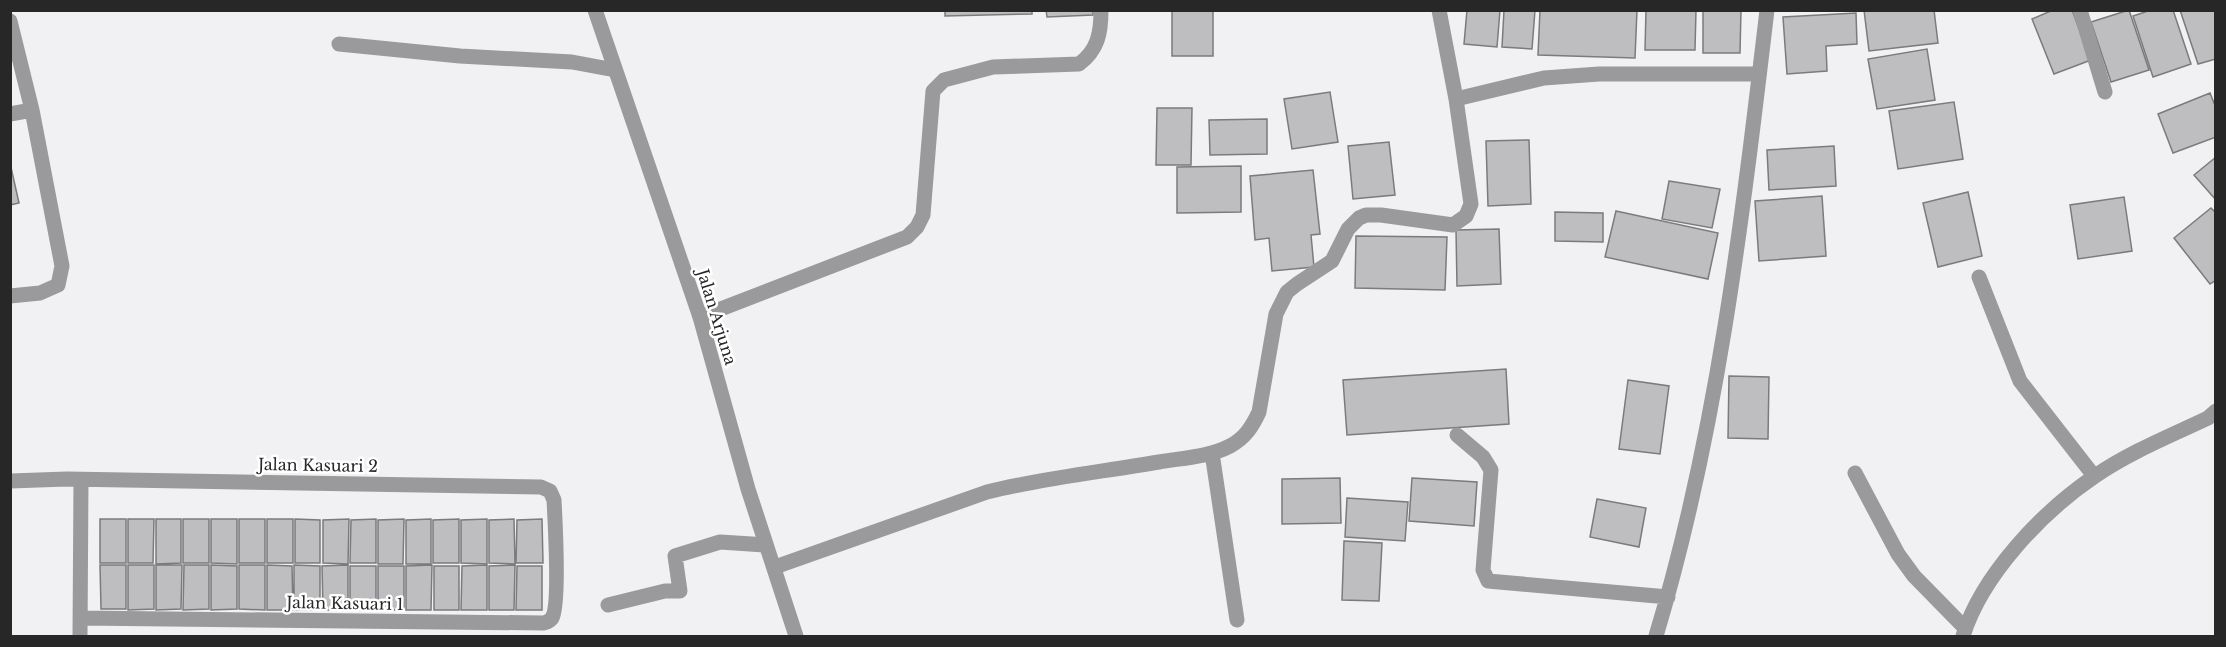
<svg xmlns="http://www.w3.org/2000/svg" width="2226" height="647" font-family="'Libre Baskerville',serif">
  <rect width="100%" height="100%" fill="#f1f0f3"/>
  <path fill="#bebdc0" stroke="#7c7a7d" stroke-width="1.5" d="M945,10h87v4l-87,2z
    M1046,10h47v5l-46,2z
    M1172,10h41v46h-41z
    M1467,10h33l-3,37 -33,-3z
    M1504,10h31l-3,39 -30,-2z
    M1540,10h97l-2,48 -97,-3z
    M1646,10h50l-1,40h-50z
    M1703,10h38l-1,43h-37z
    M1864,10h70l4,33 -69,8z
    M2053,10h19l19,50 -37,14 -22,-55z
    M2129,10l20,60 -38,12 -20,-60z
    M2151,10h22l18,54 -38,13 -20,-61z
    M2180,10h36v49l-18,5z
    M1856,13l1,31 -31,2 1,25 -40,3 -4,-57z
    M1927,49l8,51 -58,9 -9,-50z
    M1330,92l8,50 -46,7 -8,-50z
    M2210,93l6,15v29l-43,16 -15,-39z
    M1954,102l9,57 -65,10 -9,-58z
    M1157,108h35l-1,57h-35z
    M1267,119v35l-57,1 -1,-35z
    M1529,140l2,64 -43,2 -2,-65z
    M1389,142l6,53 -42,4 -5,-53z
    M1834,146l2,40 -67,4 -2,-40z
    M2216,157v43l-22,-25z
    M10,163l9,40 -9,2z
    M1241,166v46l-64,1v-46z
    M1313,170l7,64 -9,1 3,32 -42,4 -3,-33 -14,2 -5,-64z
    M1669,181l51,8 -8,39 -50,-9z
    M1968,192l14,64 -44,11 -15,-64z
    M1822,196l4,60 -67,5 -4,-60z
    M2124,197l8,54 -54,8 -8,-54z
    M2211,208l5,5v67l-6,4 -36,-46z
    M1616,211l102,22 -10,46 -103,-22z
    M1555,212l48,1v29l-48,-1z
    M1499,229l2,55 -44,2 -1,-56z
    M1356,236l91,1 -2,53 -90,-2z
    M1506,369l3,55 -162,11 -4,-55z
    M1729,376l40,1 -1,62 -40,-1z
    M1628,380l41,6 -9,68 -41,-5z
    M1340,478l1,45 -59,1v-45z
    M1412,478l65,4 -3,44 -65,-5z
    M1347,498l61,4 -3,39 -60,-4z
    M1597,499l49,9 -7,39 -49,-10z
    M100,519h26v44h-26z
    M128,519h26l-1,44h-25z
    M156,519h25v44l-25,1z
    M183,519h26v44h-26z
    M211,519h26v45l-26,-1z
    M239,519h26v44h-26z
    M267,519h26v44h-26z
    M295,519l25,1v43h-25z
    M349,519l-1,45 -25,-1v-43z
    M376,519v44h-26l1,-43z
    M404,519l-1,45h-25v-44z
    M431,519v45h-25v-44z
    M459,519v44h-26v-43z
    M487,519v45l-26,-1v-43z
    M514,519l1,45 -26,-1v-43z
    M542,519l1,44h-27l1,-43z
    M1344,541l38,2 -3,58 -37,-1z
    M100,565h26v44h-25z
    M128,565h26v44l-26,1z
    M156,565h26l-1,44 -25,1z
    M184,565h25v44l-26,1z
    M211,565l26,1v43l-26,1z
    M239,565h26v45l-26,-1z
    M267,565l25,1 1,44h-26z
    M294,565l26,1v44h-26z
    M348,565v45h-25l-1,-44z
    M432,565l-1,45h-25v-44z
    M487,565v45h-26l1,-44z
    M515,565l-1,45h-25v-44z
    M350,566h26v44l-26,-1z
    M378,566h26v44h-26z
    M434,566h25v44h-25z
    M517,566h25v44h-26z"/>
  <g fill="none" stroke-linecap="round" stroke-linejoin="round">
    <path stroke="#9a999b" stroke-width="15" d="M1855,473l43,81 16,22 51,52"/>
    <path stroke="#9a999b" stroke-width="15" d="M1439,10l17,89 88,-21 55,-4h160
      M2080,10l25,82
      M10,21l22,89 30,156 -4,19 -18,8 -30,3
      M339,44l121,12 112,6 43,8
      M10,114l22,-4
      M1979,277l41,104 74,95
      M700,317l207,-80 10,-10 6,-12 10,-124 11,-11 49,-13 86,-3c19,-14 22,-31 22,-54
      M1457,435l26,22 8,13 -8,100 5,11 180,16
      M1212,453l25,167
      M10,481l57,-2 474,8 9,4 4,9c1,19 6,106 -2,118 -2,3 -5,4 -8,5l-464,-5
      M775,567l212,-75c56,-14 114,-20 172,-30 23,-4 50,-5 71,-16 15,-8 22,-19 29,-34l17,-98 11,-22 10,-8 35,-23 16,-32 11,-11 7,-3h15l72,10 13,-9 5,-12 -15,-105
      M608,605l57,-14h15l-5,-35 45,-14 46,3
      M80,636l1,-156
      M1656,636c61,-203 86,-415 111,-626"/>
    <path stroke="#9a999b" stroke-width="15" d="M595,10l105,307 48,172 48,147
      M1963,636c19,-61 79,-124 132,-160 35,-24 75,-40 113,-58l8,-7"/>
  </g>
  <g text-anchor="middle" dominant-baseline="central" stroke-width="5" stroke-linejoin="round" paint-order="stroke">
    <g font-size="16" fill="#282728" stroke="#fff">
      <text transform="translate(717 317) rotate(73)">Jalan Arjuna</text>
      <text transform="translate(318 465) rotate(1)">Jalan Kasuari 2</text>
      <text transform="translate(345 603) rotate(1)">Jalan Kasuari 1</text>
    </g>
  </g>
  <rect width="2226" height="647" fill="none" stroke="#282728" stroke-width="24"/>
</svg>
